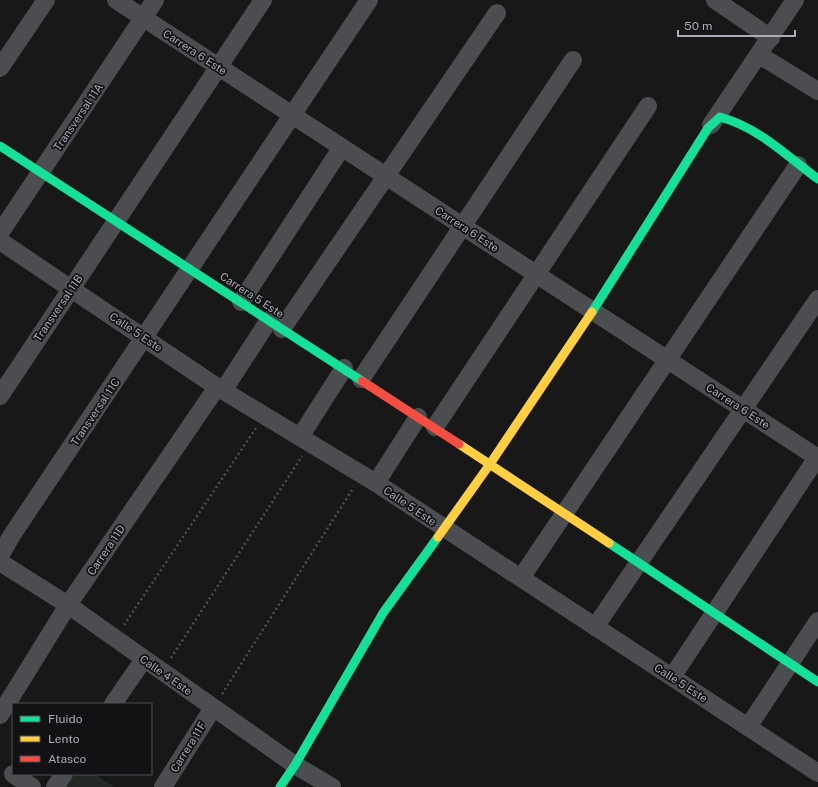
<svg xmlns="http://www.w3.org/2000/svg" width="818" height="787" font-family="'Public Sans',sans-serif">
  <style>
    .green { fill: #222823 }
    .lines { fill: none; stroke-linecap: round; stroke-linejoin: round }
    .path { stroke: #4e4f51; stroke-width: 2.5; stroke-dasharray: 2 3; stroke-linecap: butt }
    .street { stroke: #4c4d50; stroke-width: 18 }
    .fast { stroke: #16e098; stroke-width: 9 }
    .slow { stroke: #ffcf43; stroke-width: 9 }
    .jam { stroke: #f24e42; stroke-width: 9 }
    .labels { text-anchor: middle; dominant-baseline: central; stroke-width: 3.5; stroke-linejoin: round; paint-order: stroke }
    .street-label { font-size: 11px; fill: #aaadb7; stroke: #121214 }
  </style>
  <rect width="100%" height="100%" fill="#181818"/>
  <path class="green" d="M74,774H94L115,787H66Z"/>
  <g class="lines">
    <path class="path" d="M124,625L256,428
      M171,658L302,456
      M222,694L354,487"/>
    <path class="street" d="M116,0L818,458
      M715,0L771,38
      M759,55L818,91
      M0,68L46,0
      M711,125L795,0
      M0,233L155,0
      M0,241L217,387L376,483L818,773
      M241,302L342,147
      M282,329L497,13
      M361,379L573,60
      M223,391L269,320
      M0,396L263,0
      M435,427L648,106
      M300,437L344,368
      M376,483L418,417
      M0,556L12,535C132,357 250,178 369,0
      M0,562L68,605L295,765L332,787
      M521,578L798,165
      M595,627L818,299
      M672,677L818,456
      M113,704L144,659
      M0,715L68,605L217,387
      M748,727L818,621
      M13,774L32,787
      M55,787L64,774
      M163,787L213,708"/>
    <path class="fast" d="M0,146L362,381
      M592,312L708,128L720,117C758,127 787,156 818,179
      M609,543L818,682
      M280,787L295,765L383,613L438,537"/>
    <path class="slow" d="M459,444L609,543
      M438,537L490,464L592,312"/>
    <path class="jam" d="M362,381L459,444"/>
  </g>
  <g class="labels">
    <g class="street-label">
      <text transform="translate(195 52) rotate(33)">Carrera 6 Este</text>
      <text transform="translate(78 117) rotate(-56)">Transversal 11A</text>
      <text transform="translate(467 229) rotate(33)">Carrera 6 Este</text>
      <text transform="translate(252 295) rotate(33)">Carrera 5 Este</text>
      <text transform="translate(58 308) rotate(-56)">Transversal 11B</text>
      <text transform="translate(136 332) rotate(34)">Calle 5 Este</text>
      <text transform="translate(738 406) rotate(33)">Carrera 6 Este</text>
      <text transform="translate(95 412) rotate(-56)">Transversal 11C</text>
      <text transform="translate(410 506) rotate(34)">Calle 5 Este</text>
      <text transform="translate(106 550) rotate(-56)">Carrera 11D</text>
      <text transform="translate(166 675) rotate(35)">Calle 4 Este</text>
      <text transform="translate(681 683) rotate(33)">Calle 5 Este</text>
      <text transform="translate(188 747) rotate(-58)">Carrera 11F</text>
    </g>
  </g>
  <rect x="12" y="703" width="140" height="72" fill="#121214" stroke="#4f5055"/>
  <rect x="20" y="716" width="20" height="6" fill="#16e098" stroke="#4f5055"/>
  <text x="48" y="723" font-size="12" fill="#aaadb7">Fluido</text>
  <rect x="20" y="736" width="20" height="6" fill="#ffcf43" stroke="#4f5055"/>
  <text x="48" y="743" font-size="12" fill="#aaadb7">Lento</text>
  <rect x="20" y="756" width="20" height="6" fill="#f24e42" stroke="#4f5055"/>
  <text x="48" y="763" font-size="12" fill="#aaadb7">Atasco</text>
  <path d="M678 30v6h117v-6" fill="none" stroke="#aaadb7" stroke-width="2"/>
  <text x="684" y="30" font-size="12" fill="#aaadb7" stroke="#121214" stroke-width="3" paint-order="stroke">50 m</text>
</svg>
